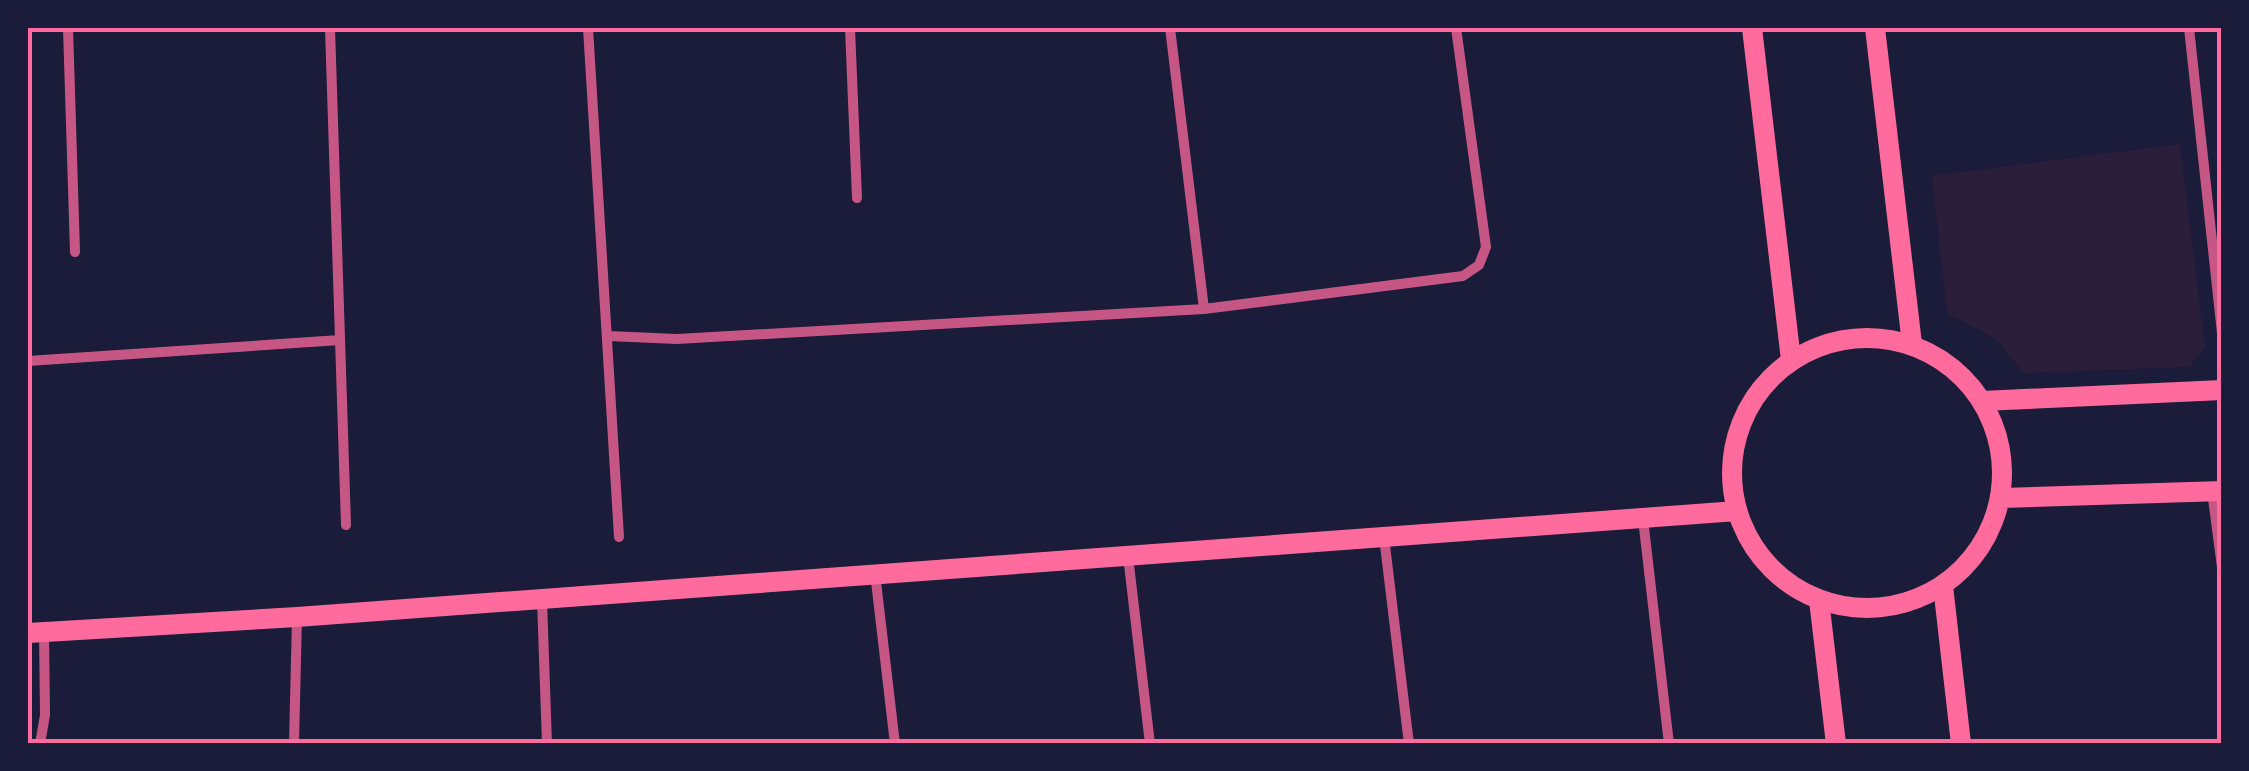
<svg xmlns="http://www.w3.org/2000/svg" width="2249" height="771" font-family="'Public Sans',sans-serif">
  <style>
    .green { fill: #2a1e3b }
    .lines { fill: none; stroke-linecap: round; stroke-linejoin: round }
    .minor { stroke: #c65784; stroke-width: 10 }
    .secondary { stroke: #ff6b9d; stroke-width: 20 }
    .neatline { fill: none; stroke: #ff6b9d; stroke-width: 4 }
  </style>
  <rect width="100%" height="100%" fill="#1b1b3a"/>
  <path class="green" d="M2180,144L2205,347L2189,367L2024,373L1995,338L1947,313L1932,176Z"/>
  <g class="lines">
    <path class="minor" d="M68,28L75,252
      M330,28L346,525
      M588,28L619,537
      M850,28L857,198
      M1170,28L1204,309
      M2189,28L2222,333
      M608,336L677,339L1204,309L1463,276L1479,265L1486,247L1456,28
      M28,361L340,340
      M2212,491L2222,567
      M1643,519L1669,744
      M1384,537L1409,744
      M1128,556L1150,744
      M875,573L895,744
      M542,600L547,744
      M40,744L45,715L44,632
      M294,744L297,617"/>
    <path class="secondary" d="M1752,28L1791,360
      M1875,28L1912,344
      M1732 473a135 135 0 1 1 270 0a135 135 0 1 1-270 0Z
      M1982,401L2222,390
      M2001,498L2222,491
      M1943,586L1961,744
      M1819,600L1836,744
      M28,633L297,617L1737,511"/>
  </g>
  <rect width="2249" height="771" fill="none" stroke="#1b1b3a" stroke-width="60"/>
  <rect x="30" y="30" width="2189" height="711" class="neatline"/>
</svg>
